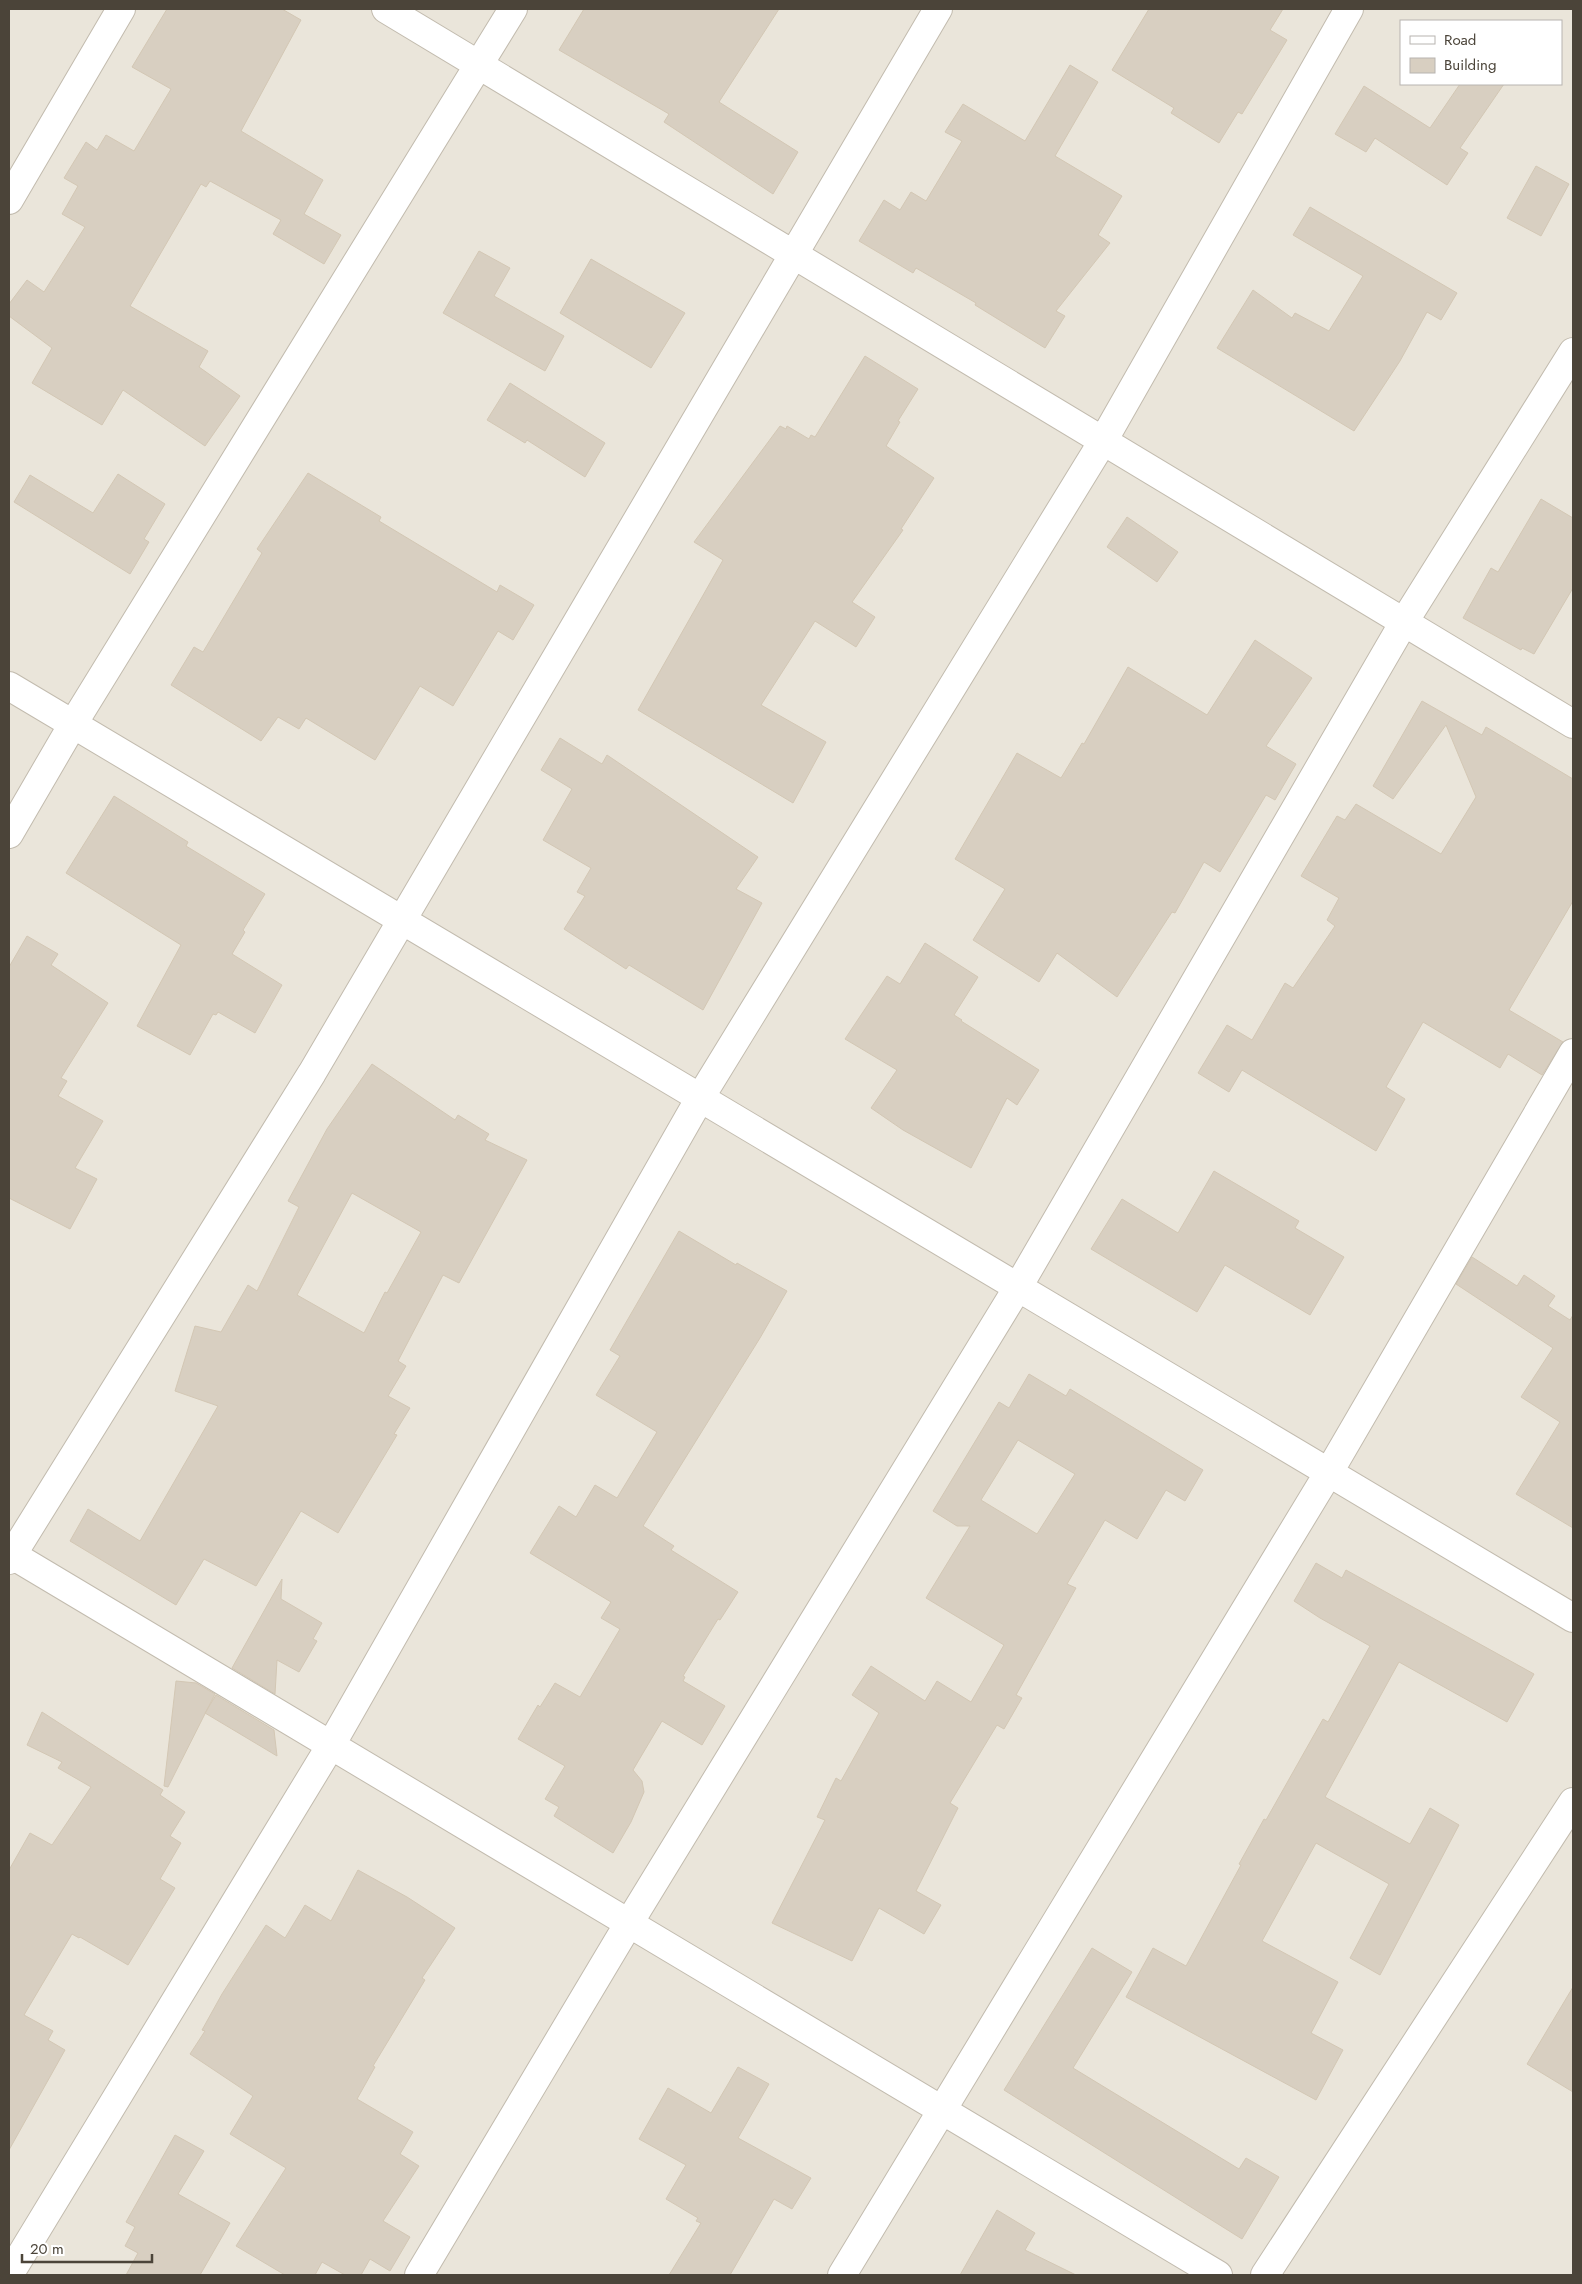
<svg xmlns="http://www.w3.org/2000/svg" width="1582" height="2284" font-family="Jost,sans-serif">
  <style>
    .residential { fill: #eae5da; fill-rule: evenodd }
    .building { fill: #d8cfc1; stroke: #d3c7b4; fill-rule: evenodd }
    .lines { fill: none; stroke-linecap: round; stroke-linejoin: round }
    .minor-casing { stroke: #c2bbae; stroke-width: 30 }
    .minor { stroke: #fff; stroke-width: 28 }
  </style>
  <rect width="100%" height="100%" fill="#f6f3ec"/>
  <path class="residential" d="M9,9H1573V2275H9ZM1401,21H1561V84H1401Z"/>
  <path class="building" d="M167,9H282L301,20L241,131L323,180L304,214L341,235L324,264L273,234L281,220L210,181L206,187L201,184L130,306L208,351L199,367L240,396L205,446L123,390L102,425L32,383L52,348L9,316V304L27,280L44,292L85,227L62,214L78,186L64,178L86,142L97,150L106,135L134,151L171,89L132,67Z
    M584,9H779L719,102L798,152L773,194L664,122L669,114L559,50Z
    M1149,9H1283L1270,30L1287,40L1242,114L1238,112L1219,143L1171,113L1174,108L1112,70Z
    M1070,65L1098,82L1055,156L1122,196L1098,235L1110,243L1056,311L1065,316L1045,348L975,305L976,303L916,268L913,273L859,241L884,200L900,210L911,192L926,201L962,141L945,132L963,104L1025,141Z
    M1460,84H1504L1460,148L1468,153L1447,185L1375,138L1366,152L1335,134L1364,86L1430,128Z
    M1536,166L1569,184L1541,236L1507,218Z
    M1310,207L1457,293L1441,320L1427,312L1400,361L1354,431L1217,348L1253,290L1292,318L1295,313L1329,331L1363,276L1293,235Z
    M479,251L510,268L494,296L564,336L545,371L443,313Z
    M591,259L685,313L651,368L560,313Z
    M865,356L918,389L898,421L900,422L886,446L934,478L901,529L903,530L852,602L875,617L856,647L815,621L761,705L826,742L793,803L638,710L723,560L694,542L780,426L786,429L787,426L809,439L811,435L815,437Z
    M510,383L605,443L585,477L527,440L525,443L487,420Z
    M308,473L381,517L379,521L497,592L500,585L534,605L513,640L498,631L453,706L420,686L375,760L306,718L299,729L278,717L261,741L171,685L194,647L203,652L262,553L257,549Z
    M118,474L165,504L144,539L149,542L130,574L14,502L30,475L93,513Z
    M1541,499L1573,518V588L1534,654L1522,648L1521,650L1463,618L1491,568L1498,572Z
    M1127,517L1178,552L1157,582L1107,547Z
    M1255,640L1312,678L1266,746L1296,764L1275,800L1266,795L1220,872L1204,862L1175,913L1172,912L1117,997L1057,953L1039,982L973,940L1005,889L955,859L1017,753L1061,778L1082,743L1084,744L1128,667L1207,715Z
    M1422,701L1482,735L1486,727L1573,779V901L1509,1010L1563,1042L1542,1075L1508,1054L1500,1068L1423,1022L1386,1087L1405,1099L1376,1151L1242,1070L1229,1092L1198,1073L1227,1025L1252,1040L1285,983L1293,988L1335,926L1327,920L1339,898L1301,876L1337,816L1345,820L1356,804L1441,854L1476,797L1446,725L1393,799L1373,786Z
    M560,738L602,764L607,755L758,857L736,889L762,903L703,1010L629,965L626,969L564,929L585,896L577,892L591,868L543,840L572,789L541,770Z
    M114,796L188,842L186,846L265,894L243,930L245,932L232,954L282,985L255,1033L218,1012L216,1015L213,1014L190,1055L137,1026L181,945L66,873Z
    M27,936L58,954L51,965L108,1003L61,1078L67,1081L58,1096L103,1121L75,1168L97,1179L70,1229L9,1198V967Z
    M925,943L978,977L954,1015L962,1020L961,1021L1039,1070L1017,1105L1007,1098L971,1168L903,1130L871,1108L897,1070L845,1039L887,976L900,984Z
    M372,1064L455,1120L458,1115L489,1134L485,1140L527,1160L459,1283L443,1275L398,1361L406,1366L388,1396L410,1408L394,1434L397,1435L338,1533L301,1511L256,1586L204,1559L176,1605L70,1541L88,1509L140,1541L218,1406L175,1391L195,1326L221,1332L248,1285L257,1291L299,1207L288,1201L327,1129ZM352,1193L421,1232L387,1293L385,1292L364,1333L297,1295Z
    M1214,1171L1299,1221L1295,1228L1344,1257L1310,1315L1225,1265L1197,1312L1091,1249L1122,1199L1178,1233Z
    M679,1231L736,1265L737,1263L787,1291L760,1338L643,1526L674,1546L671,1550L738,1592L720,1620L718,1619L683,1676L685,1677L683,1681L725,1706L702,1745L662,1721L633,1770L642,1781L644,1792L631,1822L613,1853L554,1816L559,1807L545,1799L565,1766L518,1739L538,1705L540,1707L555,1683L580,1697L620,1629L601,1618L611,1602L530,1553L559,1506L576,1517L595,1485L617,1498L657,1432L596,1395L620,1356L610,1350Z
    M1472,1257L1517,1286L1524,1275L1555,1296L1548,1306L1570,1320L1573,1315V1528L1516,1494L1560,1422L1521,1397L1553,1348L1456,1284Z
    M1029,1374L1066,1396L1070,1389L1203,1470L1185,1501L1166,1490L1137,1539L1105,1520L1067,1584L1076,1588L1016,1695L1022,1698L1004,1729L997,1725L950,1803L958,1808L916,1891L941,1905L924,1934L879,1908L852,1961L772,1923L825,1820L817,1817L836,1778L841,1781L879,1713L852,1695L871,1666L925,1701L937,1681L971,1702L1004,1645L926,1598L970,1526H957L933,1511L999,1402L1009,1408ZM1018,1440L1075,1474L1037,1534L981,1500Z
    M1316,1563L1342,1578L1346,1570L1534,1674L1507,1722L1399,1662L1325,1797L1410,1844L1430,1808L1459,1825L1380,1975L1350,1958L1389,1884L1316,1843L1262,1941L1338,1982L1311,2033L1343,2050L1316,2100L1126,1997L1153,1948L1186,1966L1241,1865L1239,1864L1264,1819L1266,1820L1323,1719L1328,1722L1370,1646L1320,1618L1294,1601Z
    M282,1579L281,1599L322,1623L313,1639L317,1641L299,1672L277,1660L275,1694L232,1668Z
    M176,1681L196,1683L215,1694L168,1787L164,1786Z
    M216,1695L274,1730L277,1756L205,1713Z
    M42,1712L163,1790L160,1795L185,1812L170,1836L181,1843L160,1879L175,1888L128,1965L80,1937L79,1938L72,1934L24,2015L53,2031L48,2040L65,2050L9,2150V1870L30,1833L52,1845L91,1787L58,1768L62,1762L27,1745Z
    M358,1870L407,1897L455,1928L422,1978L425,1980L373,2066L375,2067L357,2099L413,2132L400,2154L419,2166L383,2221L410,2237L390,2271L370,2259L361,2275H345L322,2262L315,2275H285L236,2246L286,2168L230,2134L253,2096L190,2054L205,2031L202,2030L222,1994L266,1925L285,1938L305,1905L331,1921Z
    M1092,1948L1132,1972L1073,2068L1239,2169L1246,2158L1279,2177L1242,2239L1004,2090Z
    M1573,1987V2092L1527,2064Z
    M738,2067L769,2084L738,2138L811,2178L792,2209L774,2199L730,2275H669L701,2223L696,2221L698,2218L666,2199L686,2165L639,2139L668,2088L711,2113Z
    M175,2135L204,2151L178,2194L230,2223L200,2275H126L138,2253L125,2246L135,2227L126,2222Z
    M997,2210L1035,2233L1025,2250L1076,2275H960Z"/>
  <g class="lines">
    <g class="minor-casing">
      <path id="minor" d="M386,9L1573,724
        M9,200L121,9
        M9,686L1573,1618
        M9,834L73,724L513,9
        M9,1553L1218,2275
        M9,1560L312,1073L938,9
        M9,2275L331,1745L700,1098L1103,441L1349,9
        M419,2275L629,1923L1018,1287L1404,622L1573,352
        M842,2275L1329,1472L1573,1053
        M1265,2275L1573,1802"/>
    </g>
    <use href="#minor" class="minor"/>
  </g>
  <rect width="1582" height="2284" fill="none" stroke="#4b4439" stroke-width="20"/>
  <rect x="1400" y="20" width="162" height="65" fill="#ffffff" stroke="#b7b4b0"/>
  <rect x="1410" y="36" width="25" height="8" fill="#ffffff" stroke="#b7b4b0"/>
  <text x="1444" y="45" font-size="15" fill="#4b4439">Road</text>
  <rect x="1410" y="58" width="25" height="15" fill="#d8cfc1" stroke="#b7b4b0"/>
  <text x="1444" y="70" font-size="15" fill="#4b4439">Building</text>
  <path d="M22 2254v8h130v-8" fill="none" stroke="#4b4439" stroke-width="2.5"/>
  <text x="30" y="2254" font-size="15" fill="#4b4439" stroke="#ffffff" stroke-width="4" paint-order="stroke">20 m</text>
</svg>
